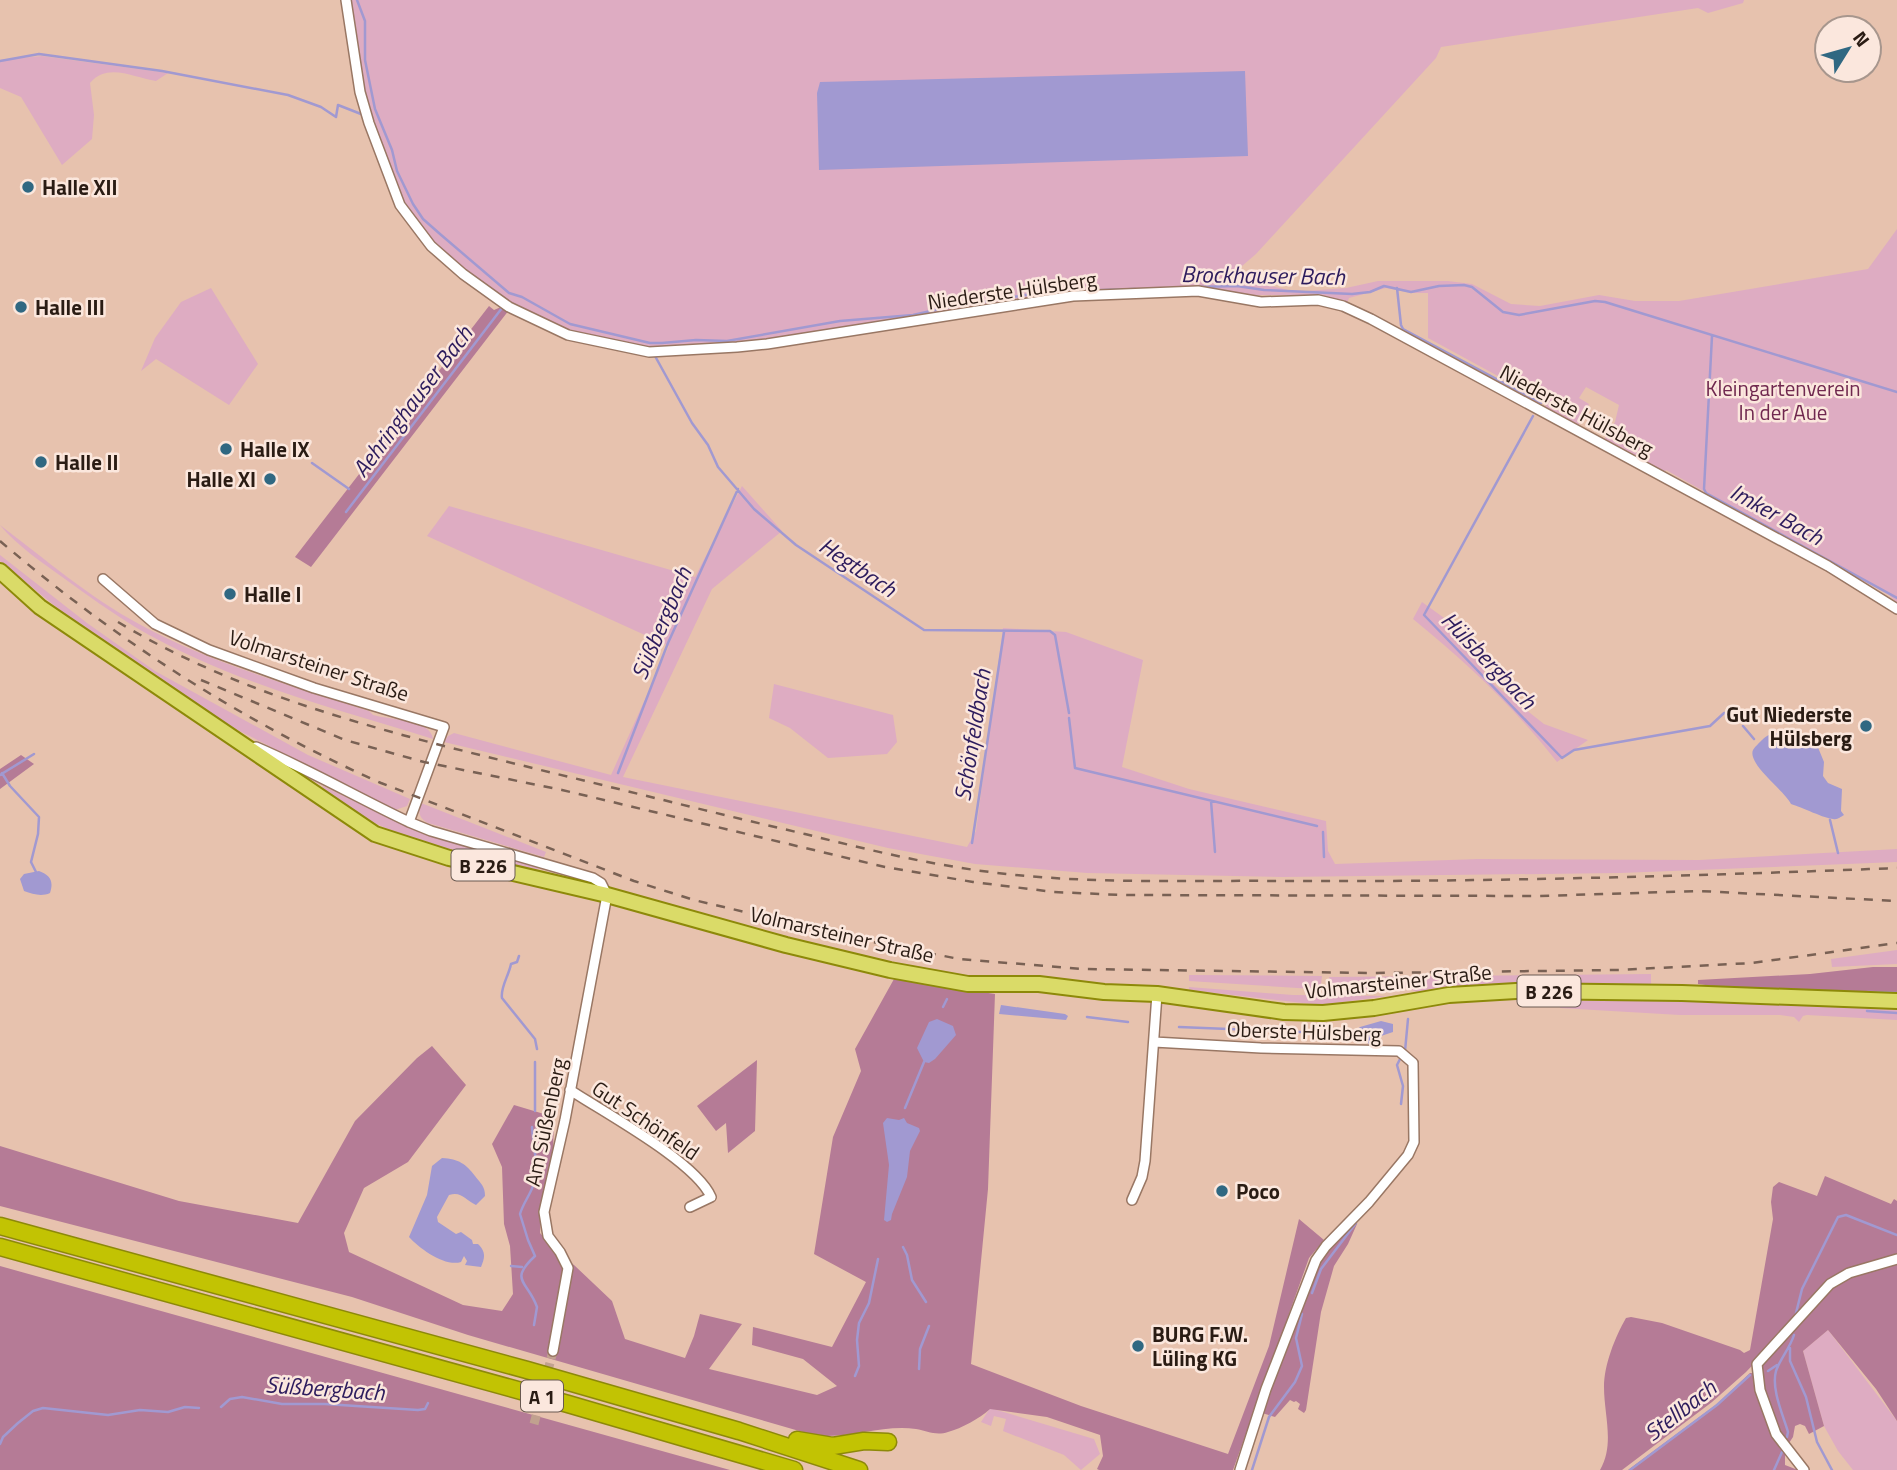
<svg xmlns="http://www.w3.org/2000/svg" width="1897" height="1470" font-family="'Titillium Web',sans-serif">
  <style>
    .green { fill: #deacc2 }
    .forest { fill: #b57b96 }
    .water { fill: #a199d1 }
    .lines { fill: none; stroke-linecap: round; stroke-linejoin: round }
    .stream { stroke: #a199d1; stroke-width: 2.5 }
    .minor-tunnel { stroke: #c1a18f; stroke-width: 9; stroke-dasharray: 9 4.5; stroke-linecap: butt }
    .minor-casing { stroke: #997764; stroke-width: 12 }
    .primary-casing { stroke: #8d8909; stroke-width: 18 }
    .motorway-casing { stroke: #8d8909; stroke-width: 19 }
    .minor { stroke: #fff; stroke-width: 9 }
    .primary { stroke: #dadb68; stroke-width: 14 }
    .motorway { stroke: #c2c303; stroke-width: 16 }
    .rail { stroke: #796154; stroke-width: 2.5; stroke-dasharray: 9 9; stroke-linecap: butt }
    .poi-dot { fill: #306882; stroke: #fbe7dd; stroke-width: 2.5 }
    .labels { text-anchor: middle; dominant-baseline: central; stroke-width: 5; stroke-linejoin: round; paint-order: stroke }
    .shield { fill: #fbe7dd; stroke: #695950; stroke-width: 2 }
    .shield-label { font-size: 19px; font-weight: bold; fill: #2a1c14 }
    .poi-label { font-size: 21px; font-weight: bold; fill: #2a1c14; stroke: #fbe7dd; text-anchor: start }
    .street-label { font-size: 21px; fill: #2a1c14; stroke: #fbe7dd }
    .park-label { font-size: 21px; fill: #70284f; stroke: #fbe7dd }
    .water-label { font-size: 23px; font-style: italic; fill: #2d1c5d; stroke: #fbe7dd }
  </style>
  <rect width="100%" height="100%" fill="#e7c2ae"/>
  <path class="green" d="M346,0H1744L1743,3L1708,13L1698,8L1441,47L1436,58L1256,254L1235,272L1233,271L1232,277L1288,290L1306,291L1346,288L1378,281H1448L1472,284L1511,304L1540,306L1599,295L1635,301H1679L1868,269L1897,229V603L1889,595L1666,470L1664,473L1604,440L1615,422L1619,405L1586,387L1579,398L1589,404L1578,426L1547,408L1542,400L1428,338V293H1412L1386,288L1349,298L1347,303L1303,295H1255L1211,289L1210,287L1064,292L1073,296L767,344L627,348L538,322L439,254L400,205L369,123Z
    M42,56L168,73L156,81C134,78 108,62 90,83L94,115L92,139L62,165L21,97L0,88V60Z
    M211,288L258,364L229,405L156,359L141,371L155,338L181,302Z
    M742,486L782,531L712,589L623,777L967,847L976,831L1003,628L1066,632L1143,660L1122,767L1189,789L1326,821L1328,851L1335,864L1478,859L1699,860L1897,849V862L1620,873L1283,877L1087,873L975,864L888,848L444,742L448,736L454,733L611,775L669,646L427,536L449,506L695,577Z
    M0,525C45,559 89,597 139,624C211,664 292,685 369,711L373,715C389,720 431,719 433,739C332,708 227,681 135,627C111,612 88,596 65,579C43,563 17,546 0,525Z
    M0,555L87,623L155,671L308,755L410,799L407,806L395,810L222,722L66,615L0,561Z
    M1422,602L1458,628L1469,641L1472,651L1484,667V673L1496,686L1544,724L1588,740L1557,762C1515,708 1466,662 1413,619Z
    M774,684L893,715L897,742L887,754L828,758L790,728L769,718Z
    M323,786L414,830L538,867L537,872L409,839L360,816L321,790Z
    M421,803L546,852L544,857L428,823C419,818 418,813 421,803Z
    M1897,950V964L1832,967L1831,959Z
    M1651,974V986L1530,983L1476,985L1422,994L1407,988L1339,990L1330,985L1329,977Z
    M1189,975L1322,976L1321,984L1313,989L1189,981Z
    M1189,987L1293,995L1387,996L1321,1005L1189,990Z
    M1560,998L1897,1008V1020L1807,1015L1803,1016L1799,1022L1794,1017L1780,1015H1680L1560,1008Z
    M1828,1330L1897,1421V1470H1853L1838,1451L1824,1426L1803,1351Z
    M990,1408L1094,1439L1100,1454L1081,1470L1064,1455L1003,1431L1006,1419L994,1416L991,1426L981,1422Z"/>
  <path class="forest" d="M489,306L494,310L501,307L509,310L311,567L295,557Z
    M21,755L34,764L0,789V769Z
    M1873,967H1897V992H1838L1728,988L1698,984V980L1810,974Z
    M894,979L995,994L988,1189L971,1364L1081,1406L1228,1454L1269,1346L1299,1219L1324,1240L1309,1258L1233,1470H1099L1097,1469L1103,1456L1100,1435L1047,1417L990,1409C979,1419 962,1428 948,1432C936,1436 927,1431 916,1429C882,1424 848,1440 813,1435L468,1335L352,1297L0,1206V1146L179,1201L298,1223L355,1121L417,1058L432,1046L466,1085L408,1162L364,1188L344,1233L349,1252L463,1305L502,1311L513,1294L510,1246L504,1224L502,1167L492,1144L514,1105L554,1117L553,1152L541,1212L540,1233L560,1255L574,1265L612,1301L625,1339L685,1358L694,1336L700,1314L742,1324L709,1369L817,1395L837,1386L803,1359L752,1345L753,1327L832,1347L866,1282L814,1254L833,1137L861,1071L855,1049Z
    M757,1060L755,1131L728,1153L726,1123L716,1131L697,1106Z
    M1825,1176L1891,1204L1894,1199L1897,1201V1257L1839,1275L1746,1372L1712,1402L1622,1470H1600C1615,1444 1604,1415 1604,1387C1604,1365 1615,1337 1626,1318L1631,1317L1662,1323L1740,1350L1744,1353L1750,1350L1773,1219L1771,1202L1773,1187L1779,1182L1817,1196Z
    M1354,1222L1357,1224L1348,1244L1334,1266L1321,1312L1306,1410L1304,1413L1298,1409L1300,1404L1296,1401L1294,1402L1290,1400L1275,1417L1262,1413L1320,1259Z
    M1897,1261V1421L1876,1389L1828,1330L1803,1351L1824,1426L1809,1434L1805,1426L1800,1424L1795,1426L1793,1437L1787,1446C1772,1425 1752,1384 1765,1360L1841,1279Z
    M0,1266L730,1470H0Z
    M1750,1373H1756L1785,1451V1465L1798,1470H1628L1717,1404Z"/>
  <path class="water" d="M1245,71L1248,156L819,170L817,93L820,82Z
    M1774,733H1783L1817,745L1824,762L1823,776L1828,783L1842,789L1841,811L1844,815C1840,817 1838,820 1833,819C1826,819 1801,807 1791,804C1784,790 1747,764 1753,750C1754,748 1758,744 1760,742C1765,737 1767,735 1774,733Z
    M39,871C50,875 54,881 50,893C41,897 33,894 24,891L20,879L24,874Z
    M1001,1005L1065,1014L1068,1016L1066,1020L999,1014Z
    M937,1019L953,1026L956,1035L935,1059L929,1063L924,1062L917,1048L929,1022Z
    M1381,1021L1393,1024V1032L1375,1038L1373,1045L1364,1042V1036L1355,1031L1360,1027Z
    M887,1118L899,1120L904,1118L907,1123L919,1128L920,1131L910,1151L907,1177L892,1214L891,1220L887,1222L884,1220L889,1165L883,1123Z
    M442,1158C459,1159 466,1164 475,1176C481,1184 485,1186 485,1196L476,1205C465,1200 462,1191 449,1195L437,1217L438,1222L456,1234L461,1232L472,1240L473,1244H478C486,1252 485,1257 481,1267L465,1265L467,1261L464,1256L461,1262C445,1267 420,1249 409,1237L427,1195L432,1166Z"/>
  <g class="lines">
    <path class="stream" d="M357,0L365,21V60L375,109L392,150L397,171L413,204L423,219L440,234L509,293L522,297L570,324L650,343H662L696,340L727,341L840,321L913,315L944,308L1045,292L1135,289
      M0,61L39,54L162,71L288,95L321,107L336,117L338,105L361,114
      M1197,287L1237,286L1264,290L1352,294L1370,292L1384,286L1411,292L1439,286L1464,285L1472,287L1503,312L1519,315L1595,301L1605,302L1897,392
      M1397,288L1401,325L1403,329L1541,403
      M1712,336L1704,489L1706,493L1897,598
      M655,356L692,423L708,445L718,467L754,509L796,545L924,630L1050,631L1055,635L1069,713
      M1533,416L1424,615L1562,758L1574,750L1710,726L1724,713L1735,716
      M312,463L349,489
      M346,512L502,308
      M1069,718L1075,768L1317,826
      M1743,726L1754,739
      M2,773L10,786L39,817L38,834L31,862L36,872
      M618,773L668,643L738,489
      M0,775L34,754
      M1211,801L1215,852
      M1830,820L1838,853
      M1323,832L1324,857
      M972,843L1004,632
      M519,956L517,962L511,964C509,975 500,988 502,998L535,1039L537,1049
      M1868,992L1897,993
      M943,1007L947,999
      M1867,1011L1897,1013
      M1087,1017L1128,1022
      M1179,1027L1300,1032L1355,1031
      M1405,1051L1408,1019
      M1401,1057L1397,1065L1403,1086L1401,1104
      M905,1108L924,1062
      M535,1111V1062
      M532,1127C533,1145 539,1166 534,1183C531,1194 523,1203 520,1214L528,1240L535,1256C508,1281 528,1281 537,1307L534,1325
      M903,1247L907,1255L912,1280L926,1302
      M511,1266L522,1267
      M1312,1293L1321,1269L1356,1223
      M1796,1313L1802,1289L1838,1217L1846,1215L1897,1235
      M1790,1348V1361L1806,1397L1817,1442L1832,1470
      M919,1369L920,1349L929,1326
      M1768,1371L1777,1365
      M855,1376L859,1366L857,1340L859,1323L869,1303L878,1259
      M221,1407L230,1399L242,1397L282,1404H325L418,1410L425,1409L428,1403
      M1787,1437L1788,1432C1783,1415 1771,1389 1776,1371C1780,1359 1790,1348 1794,1335
      M0,1444L3,1437L18,1423L33,1411L43,1408L108,1415L140,1410L168,1412L185,1407L199,1408
      M1252,1470L1269,1417L1295,1382L1302,1366L1296,1338L1302,1314
      M1630,1470L1717,1405L1750,1375
      M1774,1470L1782,1452"/>
    <path class="minor-tunnel" d="M534,1424L553,1351"/>
    <g class="minor-casing">
      <path id="minor" d="M346,0L360,92L369,123L400,205L431,246L463,274L509,307L568,335L649,352L737,347L767,344L1073,296L1198,291L1261,302L1318,300L1343,306L1371,319L1828,566L1897,609
        M103,579L155,624L209,650L314,688L444,727L409,822L431,831L593,878L601,883L607,895L565,1120L544,1212L548,1236L560,1252L568,1268L553,1351
        M256,747C308,769 358,798 409,822
        M1154,1042L1261,1048L1399,1051L1413,1063L1414,1142L1408,1155L1369,1202L1326,1246L1316,1260L1266,1389L1240,1470
        M570,1090C605,1113 696,1162 711,1197L690,1207
        M1132,1200L1142,1177L1145,1161L1157,994
        M1804,1470L1776,1434L1760,1390L1757,1364L1830,1284L1849,1273L1897,1259"/>
    </g>
    <g class="primary-casing">
      <path id="primary" d="M0,571L40,607L375,834L449,858L607,895L786,945L890,970L968,984H1039L1104,992L1157,994L1284,1012L1323,1013L1374,1008L1449,995L1516,991L1682,993L1897,1001"/>
    </g>
    <g class="motorway-casing">
      <path id="motorway" d="M0,1226L527,1370L739,1431L859,1470
        M0,1247L568,1404L794,1470
        M797,1440L833,1446L864,1441L888,1442"/>
    </g>
    <use href="#minor" class="minor"/>
    <use href="#primary" class="primary"/>
    <use href="#motorway" class="motorway"/>
    <path class="rail" d="M0,541C116,640 241,721 381,783L634,881L694,900L863,940L959,959L1083,969L1372,973L1619,970L1752,963L1897,943
      M118,622C251,702 407,737 557,774C640,794 722,815 805,834C861,848 918,862 975,870C1077,885 1182,880 1285,881C1489,882 1693,876 1897,868
      M201,680L345,740L424,762L562,790L885,867L973,882L1054,892L1122,895L1540,896L1699,891L1897,901"/>
  </g>
  <g class="poi-dot">
    <circle cx="28" cy="187" r="7"/>
    <circle cx="21" cy="307" r="7"/>
    <circle cx="226" cy="449" r="7"/>
    <circle cx="41" cy="462" r="7"/>
    <circle cx="270" cy="479" r="7"/>
    <circle cx="230" cy="594" r="7"/>
    <circle cx="1866" cy="726" r="7"/>
    <circle cx="1222" cy="1191" r="7"/>
    <circle cx="1138" cy="1346" r="7"/>
  </g>
  <g class="labels">
    <g class="shield">
      <rect x="451.5" y="849.5" width="63" height="31" rx="5"/>
      <rect x="1517.5" y="975.5" width="63" height="31" rx="5"/>
      <rect x="521" y="1380.5" width="42" height="31" rx="5"/>
    </g>
    <g class="shield-label">
      <text x="483" y="865">B 226</text>
      <text x="1549" y="991">B 226</text>
      <text x="542" y="1396">A 1</text>
    </g>
    <g class="poi-label">
      <text x="42" y="187">Halle XII</text>
      <text x="35" y="307">Halle III</text>
      <text x="240" y="449">Halle IX</text>
      <text x="55" y="462">Halle II</text>
      <text x="256" y="479" text-anchor="end">Halle XI</text>
      <text x="244" y="594">Halle I</text>
      <text x="1852" y="714" text-anchor="end">Gut Niederste<tspan x="1852" dy="24">Hülsberg</tspan></text>
      <text x="1236" y="1191">Poco</text>
      <text x="1152" y="1334">BURG F.W.<tspan x="1152" dy="24">Lüling KG</tspan></text>
    </g>
    <g class="street-label">
      <text transform="translate(1012 290) rotate(-8)">Niederste Hülsberg</text>
      <text transform="translate(1577 410) rotate(28)">Niederste Hülsberg</text>
      <text transform="translate(319 665) rotate(18)">Volmarsteiner Straße</text>
      <text transform="translate(842 934) rotate(13)">Volmarsteiner Straße</text>
      <text transform="translate(1398 981) rotate(-6)">Volmarsteiner Straße</text>
      <text transform="translate(1304 1031) rotate(2)">Oberste Hülsberg</text>
      <text transform="translate(646 1120) rotate(34)">Gut Schönfeld</text>
      <text transform="translate(545 1122) rotate(-78)">Am Süßenberg</text>
    </g>
    <g class="park-label">
      <text x="1783" y="388">Kleingartenverein<tspan x="1783" dy="24">In der Aue</tspan></text>
    </g>
    <g class="water-label">
      <text transform="translate(1263 275) rotate(1)">Brockhauser Bach</text>
      <text transform="translate(412 401) rotate(-53)">Aehringhauser Bach</text>
      <text transform="translate(1777 514) rotate(29)">Imker Bach</text>
      <text transform="translate(858 567) rotate(34)">Hegtbach</text>
      <text transform="translate(661 623) rotate(-67)">Süßbergbach</text>
      <text transform="translate(1489 660) rotate(46)">Hülsbergbach</text>
      <text transform="translate(972 735) rotate(-81)">Schönfeldbach</text>
      <text transform="translate(325 1388) rotate(4)">Süßbergbach</text>
      <text transform="translate(1680 1410) rotate(-38)">Stellbach</text>
    </g>
  </g>
  <g transform="translate(1848 49) rotate(53)"><circle r="33" fill="#fbe7dd" stroke="#a7968d" stroke-width="2"/>
  <path d="M0-5L12 26L0 18L-12 26Z" fill="#306882"/>
  <text y="-10" font-size="19" font-weight="bold" text-anchor="middle" fill="#2a1c14">N</text>
  </g>
</svg>
